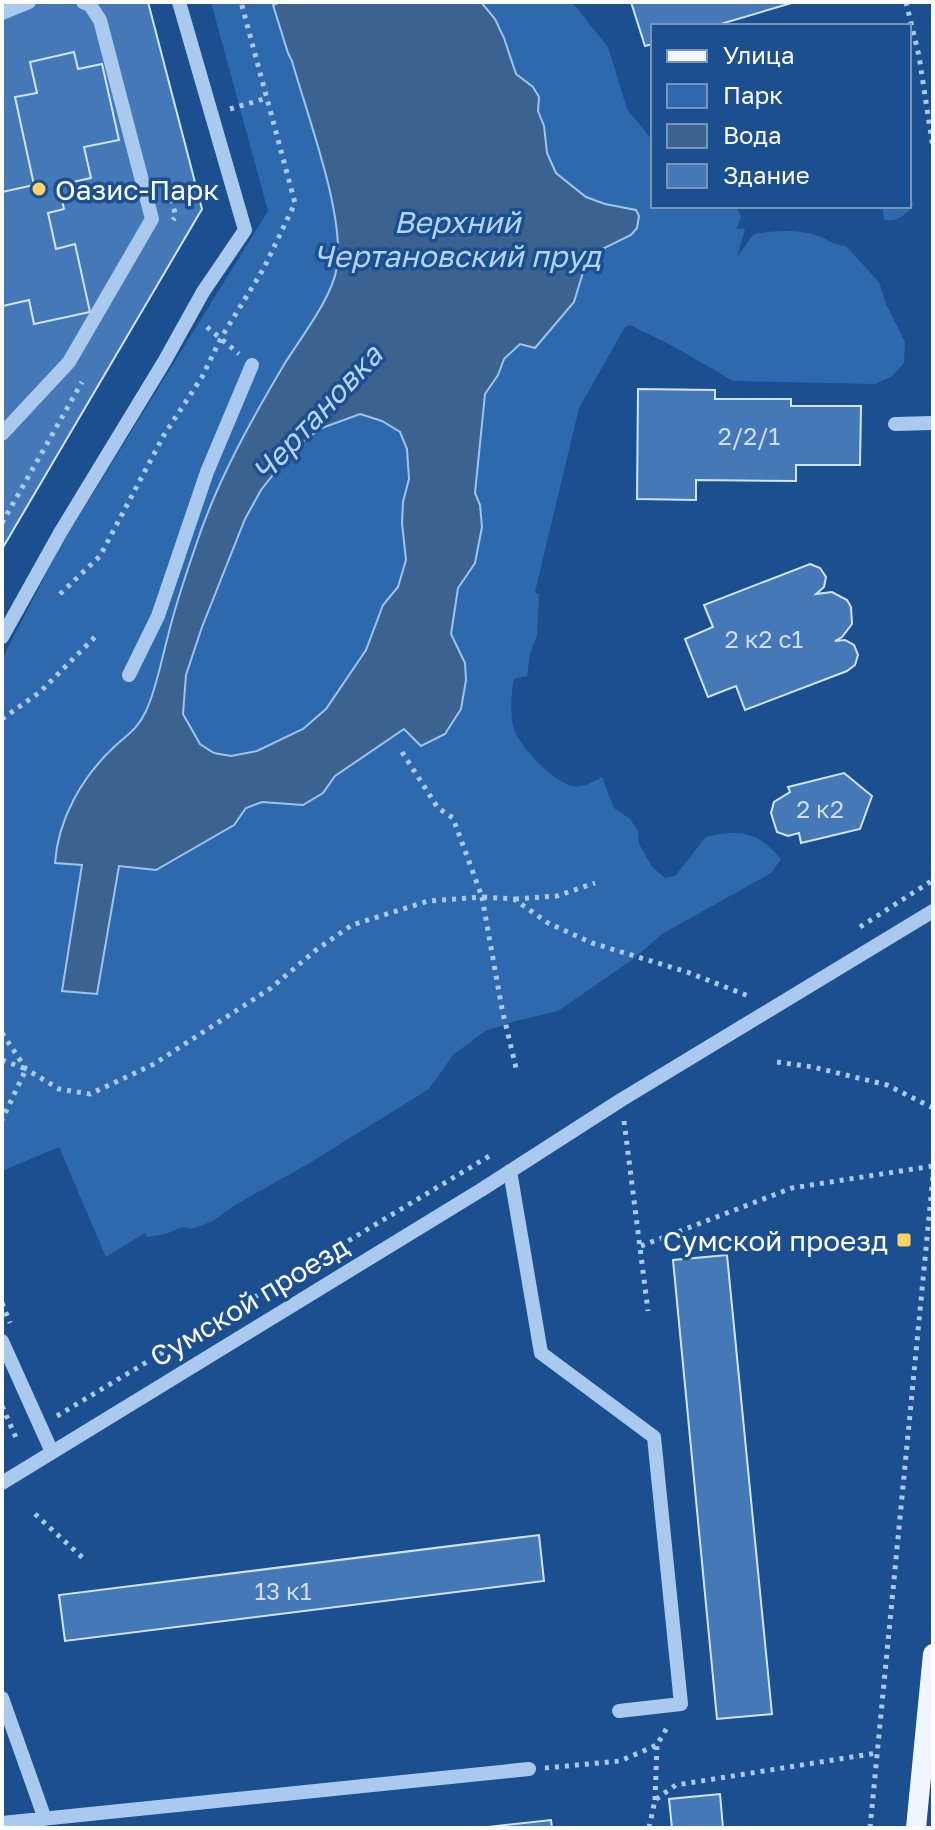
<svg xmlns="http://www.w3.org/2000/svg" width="935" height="1830" font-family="'Golos Text',sans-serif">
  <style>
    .green { fill: #2e69ad }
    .water { fill: #3c6290; stroke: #9cc4f0; stroke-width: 2; fill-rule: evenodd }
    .building { fill: #4478b7; stroke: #cfe3fa; stroke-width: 2 }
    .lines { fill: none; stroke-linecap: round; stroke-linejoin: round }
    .path { stroke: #a9c9ee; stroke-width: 5; stroke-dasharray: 4 6; stroke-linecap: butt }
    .minor { stroke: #a9c9ee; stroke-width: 14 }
    .major { stroke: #f0f6ff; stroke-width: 20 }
    .poi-dot { fill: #ffd166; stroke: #1b4f8f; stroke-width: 3 }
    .labels { text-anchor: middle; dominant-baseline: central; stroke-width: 7; stroke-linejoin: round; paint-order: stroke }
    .number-label { font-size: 24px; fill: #d0dded }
    .poi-label { font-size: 28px; fill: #fff; stroke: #1b4f8f; text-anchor: start }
    .street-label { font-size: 28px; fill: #fff; stroke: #1b4f8f }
    .water-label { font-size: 30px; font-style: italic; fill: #b5d3f5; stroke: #1b4f8f }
  </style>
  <rect width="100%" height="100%" fill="#1b4f8f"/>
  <path class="green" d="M211,2H572L608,47L627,109L653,141V206H736L741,217L736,229H745L737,257L754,234C774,231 795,229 815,235C826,238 834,246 846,246L879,282L886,304L905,342L904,363L892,376L875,384L733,381L673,346L630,325L625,327L579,408L535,592L539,595L537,635L530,654L527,676L514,679C511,690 510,718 514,729C520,748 553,781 572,786C584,788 593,782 602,777L614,808L630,819L638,831L639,844L652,867L665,878L675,876L706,837C740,829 758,832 781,859L771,873L662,934L632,960L558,1011L516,1021L485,1031L453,1055L429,1089L308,1164L235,1205L213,1221L192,1229L182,1227L166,1234L148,1237L145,1233L106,1257L59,1147L2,1171V659L61,545L268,211Z
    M909,195L914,204C906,215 898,222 884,220L882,206H909Z"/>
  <path class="water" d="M281,2H481L495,19L504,38L516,74L533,87L539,97L538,111L544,126L547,153L556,173L586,197L605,204L636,210L639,216L637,228L631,235L588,256L574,302L535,348L520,344L504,359L498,375L485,394L475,493L480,505L482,527L475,563L458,588L451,634L465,663L466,680L461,709L445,734L421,746L404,729L335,776L323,793L303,805L262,802L246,808L234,825L156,870L119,866L97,994L62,991L82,865L55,863C58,819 82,777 114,747C128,734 137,730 146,711C157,687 161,661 168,636C175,606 185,577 195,548C216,483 250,422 285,363C302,336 332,298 337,267C345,214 307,115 292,61L288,53L273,5ZM360,414L382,421L400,432L407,449L409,479L403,502L402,523L406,560L398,587L383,605L366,650L326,709L303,729L257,751L231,756L214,753L200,744L183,714L186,675L202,627L245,519L261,490L295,447L322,428Z"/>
  <path class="building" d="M2,2H148L202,209L2,549Z
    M631,2H795L714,26H653V44L645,46Z
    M74,52L78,69L102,64L119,140L84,147L91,178L59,185L64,209L48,213L56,249L75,244L90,312L34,324L29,300L3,306L2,301V192L34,185L15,97L37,93L30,62Z
    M638,389L715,390V399H791V406H861L860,465H796V481L696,480V500L637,499Z
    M810,564L820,568L826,577L824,587L816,594L832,592L847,600L851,607L852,624L842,637L835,641L845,640L854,645L858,655L855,665L847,671L745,710L736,686L708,697L685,639L713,627L704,605Z
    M844,773L872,796L860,829L801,843L799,833L788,836L777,832L771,813L774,802L790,792L788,787Z
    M727,1255L772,1714L717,1719L673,1260Z
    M539,1535L544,1581L65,1641L59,1595Z
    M720,1794L723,1828H672L669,1799Z
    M551,1820L552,1828H479Z"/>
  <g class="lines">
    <path class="path" d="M906,2L919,56L933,148
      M230,109L267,98
      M171,199L176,216L173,220
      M207,327L239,354
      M2,523L82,382
      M60,594L100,556L164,435L202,377L221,338L264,268L295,203L241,2
      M2,719L40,692L97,635
      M402,752L438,808L453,818L482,897L514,899L548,923L592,943L687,972L751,997
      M515,899L557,896L595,883
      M860,927L933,880
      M2,1033L26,1069L59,1089L90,1094L154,1064L271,988L316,950L352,925L428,901L482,897L502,1009L517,1072
      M2,1060L26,1069L2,1120
      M777,1062L813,1067L887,1085L933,1108
      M624,1121L648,1311
      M641,1246L792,1188L933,1166
      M2,1303L10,1323
      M2,1406L17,1440
      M57,1416L491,1155
      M35,1514L84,1559
      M545,1768L620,1761L657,1745L668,1726
      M655,1800L657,1745
      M649,1828L655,1800L676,1785L877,1753
      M870,1828L933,1176"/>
    <path class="minor" d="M2,13L29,2
      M895,424L933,423
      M2,434L69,362L152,219L100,20L90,5L83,2
      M2,637L60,533L164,362L203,292L245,230L179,2
      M129,675L158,616L207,472L252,365
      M510,1171L541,1353L654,1437L681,1704L619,1711
      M2,1341L52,1452
      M2,1483L481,1190L621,1100L933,911
      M2,1698L45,1819
      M2,1823L529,1769"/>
    <path class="major" d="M916,1828L933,1654"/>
  </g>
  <g class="poi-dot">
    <circle cx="39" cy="189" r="8"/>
    <rect x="896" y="1232" width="16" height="16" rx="4"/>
  </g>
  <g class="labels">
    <g class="number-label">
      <text x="749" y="435">2/2/1</text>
      <text x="764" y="638">2 к2 с1</text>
      <text x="820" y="808">2 к2</text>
      <text x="283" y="1590">13 к1</text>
    </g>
    <g class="poi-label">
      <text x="55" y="189">Оазис-Парк</text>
      <text x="888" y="1240" text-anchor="end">Сумской проезд</text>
    </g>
    <g class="street-label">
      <text transform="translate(249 1301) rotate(-31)">Сумской проезд</text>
    </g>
    <g class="water-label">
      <text x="457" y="222">Верхний<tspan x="457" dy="34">Чертановский пруд</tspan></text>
      <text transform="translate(317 413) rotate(-47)">Чертановка</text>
    </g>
  </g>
  <rect width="935" height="1830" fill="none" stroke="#ffffff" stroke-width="8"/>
  <rect x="651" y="24" width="260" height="184" fill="#1b4f8f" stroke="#7695bc" stroke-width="2"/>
  <rect x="667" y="50" width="40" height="12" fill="#f0f6ff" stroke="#7695bc" stroke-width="2"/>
  <text x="723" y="64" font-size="24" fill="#ffffff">Улица</text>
  <rect x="667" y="84" width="40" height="24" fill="#2e69ad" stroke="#7695bc" stroke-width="2"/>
  <text x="723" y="104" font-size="24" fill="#ffffff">Парк</text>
  <rect x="667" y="124" width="40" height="24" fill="#3c6290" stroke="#7695bc" stroke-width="2"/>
  <text x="723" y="144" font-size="24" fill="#ffffff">Вода</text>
  <rect x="667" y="164" width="40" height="24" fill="#4478b7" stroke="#7695bc" stroke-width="2"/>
  <text x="723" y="184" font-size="24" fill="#ffffff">Здание</text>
</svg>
